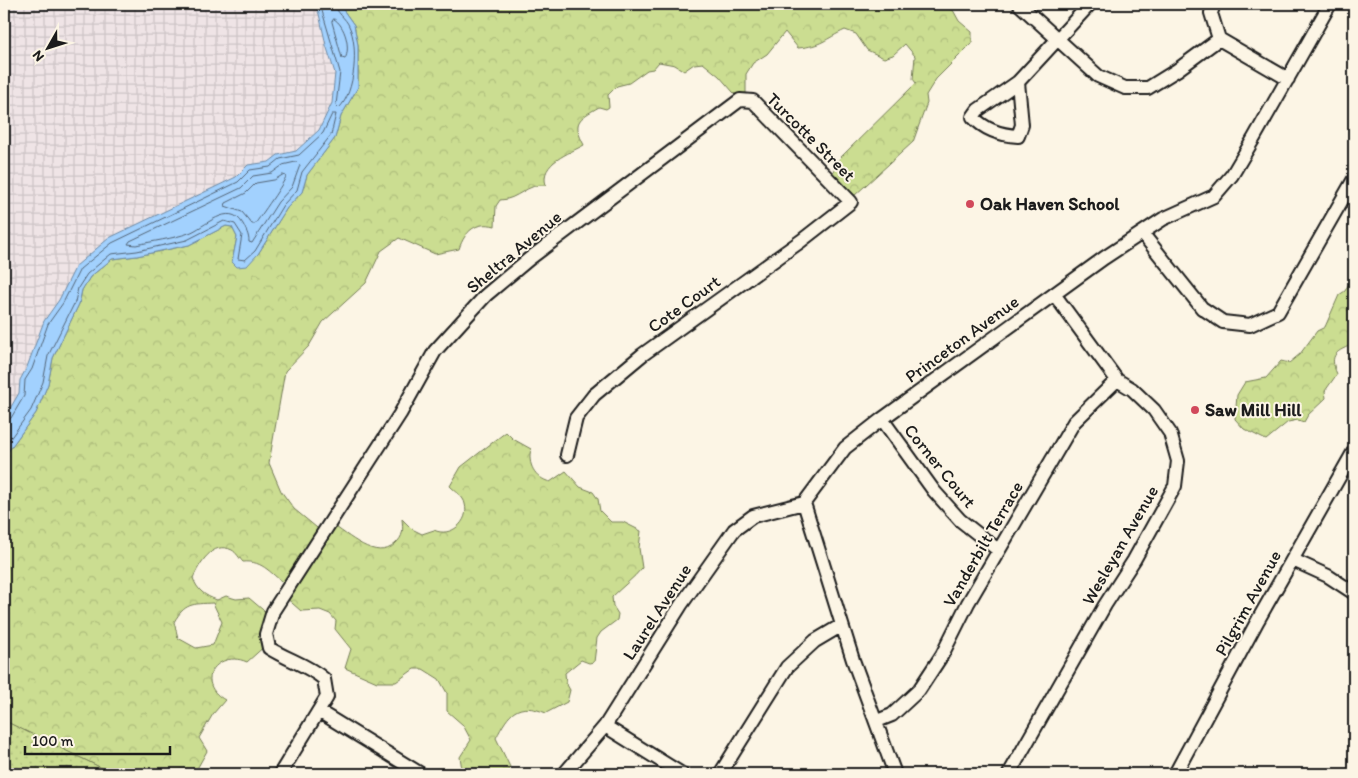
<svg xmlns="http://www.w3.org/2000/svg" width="1358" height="778" font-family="Itim,sans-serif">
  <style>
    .industrial { fill: url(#industrial-grid) }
    .forest { fill: url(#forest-crowns); stroke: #747c56; fill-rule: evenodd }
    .park { fill: url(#park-dots); stroke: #747c56 }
    .water { fill: #a2d1fe; stroke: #6c89a4 }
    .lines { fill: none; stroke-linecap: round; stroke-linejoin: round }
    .shore { stroke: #526476; stroke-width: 1 }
    .minor-casing { stroke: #1c1c1c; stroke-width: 16 }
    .minor { stroke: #fcf5e5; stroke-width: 12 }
    .poi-dot { fill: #d1495b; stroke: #fcf5e5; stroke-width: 2 }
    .labels { text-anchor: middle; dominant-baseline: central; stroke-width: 4; stroke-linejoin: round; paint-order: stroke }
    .street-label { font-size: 18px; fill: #1c1c1c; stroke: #fcf5e5 }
    .poi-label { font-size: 18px; font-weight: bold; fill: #1c1c1c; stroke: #fcf5e5; text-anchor: start }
  </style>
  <defs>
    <pattern id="industrial-grid" width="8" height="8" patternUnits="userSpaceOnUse" patternTransform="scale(1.25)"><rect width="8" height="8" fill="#efe4e6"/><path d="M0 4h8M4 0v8" fill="none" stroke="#ccc3c5"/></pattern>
    <pattern id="forest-crowns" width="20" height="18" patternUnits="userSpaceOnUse" patternTransform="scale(1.25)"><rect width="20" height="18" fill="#cbdd91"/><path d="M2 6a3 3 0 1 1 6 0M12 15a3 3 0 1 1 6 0" fill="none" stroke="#aebd7c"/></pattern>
    <pattern id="park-dots" width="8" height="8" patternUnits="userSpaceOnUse" patternTransform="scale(1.25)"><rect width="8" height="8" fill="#cbdd91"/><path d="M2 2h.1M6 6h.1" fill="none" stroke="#aebd7c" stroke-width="1.8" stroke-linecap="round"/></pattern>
  </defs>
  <rect width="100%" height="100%" fill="#fcf5e5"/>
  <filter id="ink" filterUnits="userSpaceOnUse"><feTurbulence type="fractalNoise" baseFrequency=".02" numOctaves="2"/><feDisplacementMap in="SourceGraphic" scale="10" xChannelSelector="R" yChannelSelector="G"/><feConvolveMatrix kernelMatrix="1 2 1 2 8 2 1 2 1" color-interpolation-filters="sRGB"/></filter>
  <g filter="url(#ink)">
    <path class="industrial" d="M4,4H314L319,14L326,45L335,73L332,103L319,130L296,151L278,155L269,162L248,165L236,177L219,185L59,300L44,321L27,367L20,380L19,393L4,419Z"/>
    <path class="forest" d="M339,4H934L953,10L959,21L972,32V43L936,79L926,95L927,103L913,142L854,196L831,176L839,159L916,83L913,79L915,56L905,44L893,55L884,58L867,50L856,34L845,30C825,39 822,46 798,48L785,32L767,54L753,63L746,74V100H740L719,76L703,63L694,64L684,71L675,65L659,62L653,69L647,70L629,83L617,86L608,95L609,107L606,109L599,107C578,119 572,122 584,145C570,153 539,163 546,185C527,183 518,200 500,200L496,206L495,226C476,221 465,231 459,249L435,254L399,238L381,251L366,283L323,322L309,346L285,371L269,463L281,491L294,509L322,532L331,524C348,534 376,562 395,544C404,536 403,530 402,519L412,529L422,534L434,530C450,538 470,522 465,504C464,497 455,491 450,486L461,467L506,432L513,439L531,449C527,464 535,478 550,482L566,471L580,487L593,492L598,499L600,511L611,522H623L641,531L639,548L642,568C633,579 623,586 612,597L613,606L618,614L617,620L601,632L597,638L594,662L589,663L581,660L565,673L566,683L570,690L567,702L546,713C517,701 509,713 496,738L510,767L508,774H458L462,769L460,757L471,740L463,725L447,711V693L439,679L423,669H414L396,682H377L345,668L351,649L335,629L336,621L330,614L320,610L301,611L284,596L288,586C271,575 264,560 243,562C240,559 236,552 232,550C212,540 199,565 193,578C197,590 205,596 217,600L226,596L236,599L249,598L269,615L267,644L247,662C218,649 193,682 225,700L213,714L199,738L207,751L194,774H114L4,721V457L36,413L48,384L53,358L79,304L82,290L90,277L112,259L137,256L189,245L226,226L232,227L237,237L232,262L258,254L287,208L302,192L307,175L335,138L341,116L358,87V45L354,25ZM213,603L222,622L213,645L196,648L178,638L174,622C185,603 192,604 213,603Z
      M1354,274V344C1337,351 1328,354 1337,374L1325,391L1326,398L1308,415L1304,422L1298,420L1288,422L1266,440L1244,429L1235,419L1237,395L1245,382L1266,378L1281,361L1289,363L1300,354L1317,331L1325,327L1339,295L1345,291Z"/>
    <path class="park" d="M4,721H5L114,774H4Z"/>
    <path class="water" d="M314,4H339L354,25L358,45V87L341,116L335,138L307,175L302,192L287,208L258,254L247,266L237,267L232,262L237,237L232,227L226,226L189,245L137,256L112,259L90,277L82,290L79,304L53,358L48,384L36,413L4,457V419L19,393L20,380L27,367L44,321L59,300L76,266L109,238L236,177L248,165L269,162L278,155L296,151L319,130L332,103L335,73L326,45L319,14Z"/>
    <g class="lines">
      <path class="shore" d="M320,4L340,72L336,105L339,108C355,93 359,46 349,26C346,18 336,13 335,4
        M334,19C345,25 351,48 345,59L342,58L332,22Z
        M297,162L300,165L292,187L278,202L252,243L249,242C249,235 246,230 243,224C229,200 204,228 189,233C172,239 153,241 136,245L128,244L130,241L241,188L253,176L272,173L283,165Z
        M283,175L286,176C285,182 260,217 255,224H252L242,212L225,206L226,203L246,193L256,183L274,180Z
        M4,422L11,418L24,396L25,380L32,369L48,324L63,303L80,269L112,243L238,182L250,170L270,167L280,159L299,155L323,133L332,114H336L331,135L302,172L297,190L283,205L255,251L245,260L238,259L242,235L235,224L224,221L187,240L137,251L111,254L87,274L78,288L75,302L48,356L43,382L31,410L4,447"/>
      <g class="minor-casing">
        <path id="minor" d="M1019,4L1098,76L1125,88H1148L1177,70L1219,39
          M1214,4L1211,13L1219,39
          M1219,39L1288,79
          M1018,82L1022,125L1018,136C1001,135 985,130 973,117L978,110Z
          M1018,82L1090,4
          M1142,233L1202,308L1223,322L1250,325L1278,312L1354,179
          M882,419L934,491L960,520L998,550
          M1293,560L1328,576L1354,593
          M320,712L421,774
          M877,721L892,715L919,690L942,655L968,603L1074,422L1117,380
          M605,726L682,774
          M280,774L327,697L324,679C308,665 288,660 269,648L266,634L273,611L400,414L435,351L486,295L529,259L740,100L753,101L851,202L801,241L642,355L594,395L576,418L567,455
          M564,774L605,726L681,605L734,530L753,516L804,503
          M720,774L787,667L815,641L842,625
          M895,774L853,660L804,503L845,448L882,419L1104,258L1163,219L1214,196L1232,175L1254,138L1330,4
          M1009,774L1105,605L1134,560L1175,486L1178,461L1170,433L1154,410L1132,389L1117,380L1054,294
          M1175,774L1258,620L1354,451"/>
      </g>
      <use href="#minor" class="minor"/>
    </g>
  </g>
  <g class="poi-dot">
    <circle cx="970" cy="204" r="5"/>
    <circle cx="1195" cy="410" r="5"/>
  </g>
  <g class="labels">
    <g class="street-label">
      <text transform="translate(811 137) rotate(45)">Turcotte Street</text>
      <text transform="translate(514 252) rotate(-40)">Sheltra Avenue</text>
      <text transform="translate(684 304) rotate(-36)">Cote Court</text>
      <text transform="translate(962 339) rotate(-36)">Princeton Avenue</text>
      <text transform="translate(940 466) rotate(51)">Corner Court</text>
      <text transform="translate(983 544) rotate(-60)">Vanderbilt Terrace</text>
      <text transform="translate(1120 545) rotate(-60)">Wesleyan Avenue</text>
      <text transform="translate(1248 603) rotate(-61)">Pilgrim Avenue</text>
      <text transform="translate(657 612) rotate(-57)">Laurel Avenue</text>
    </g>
    <g class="poi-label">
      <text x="980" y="204">Oak Haven School</text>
      <text x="1205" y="410">Saw Mill Hill</text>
    </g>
  </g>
  <rect width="1358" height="778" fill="none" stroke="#fcf5e5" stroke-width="20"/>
  <rect x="10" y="10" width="1338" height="758" fill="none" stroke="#1c1c1c" stroke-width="2" filter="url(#ink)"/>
  <g transform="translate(48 48) rotate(231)" stroke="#fcf5e5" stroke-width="4" paint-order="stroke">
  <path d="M0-4L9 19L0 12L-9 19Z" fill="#1c1c1c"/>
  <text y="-8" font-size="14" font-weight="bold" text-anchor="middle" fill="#1c1c1c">N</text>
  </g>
  <path d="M25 746v8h145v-8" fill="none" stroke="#1c1c1c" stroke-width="2.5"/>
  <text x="32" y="746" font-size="15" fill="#1c1c1c" stroke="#fcf5e5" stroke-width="4" paint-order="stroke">100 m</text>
</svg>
